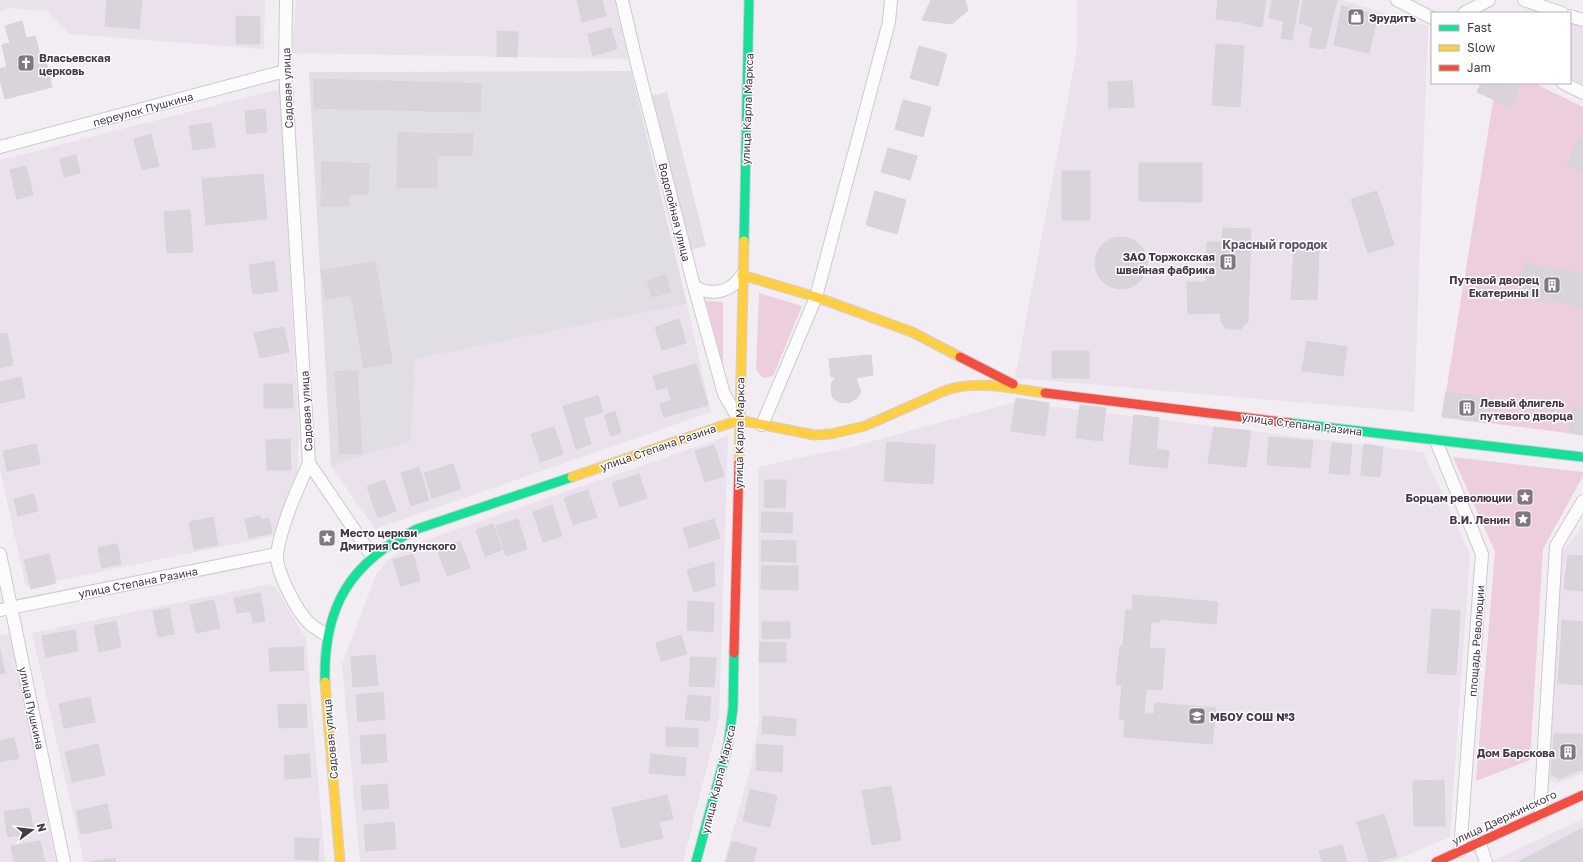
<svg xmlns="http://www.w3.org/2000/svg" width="1583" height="862" font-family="'Golos Text',sans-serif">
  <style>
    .residential { fill: #eae1ec }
    .industrial { fill: #e1dde5 }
    .green { fill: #edcede }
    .parking { fill: #e2dee4 }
    .building { fill: #d9d4db; stroke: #d8d3db }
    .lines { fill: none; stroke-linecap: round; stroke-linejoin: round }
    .street-casing { stroke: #cdc9cf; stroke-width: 14 }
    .fast-casing { stroke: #d7ccda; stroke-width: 11 }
    .slow-casing { stroke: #d7ccda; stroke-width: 11 }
    .jam-casing { stroke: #d7ccda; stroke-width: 11 }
    .street { stroke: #fdfcfd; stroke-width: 12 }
    .fast { stroke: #16e098; stroke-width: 9 }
    .slow { stroke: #ffcf43; stroke-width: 9 }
    .jam { stroke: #f24e42; stroke-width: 9 }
    .labels { text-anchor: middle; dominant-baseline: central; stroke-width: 3; stroke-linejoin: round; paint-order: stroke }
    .poi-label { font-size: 11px; font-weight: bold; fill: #443849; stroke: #fff; text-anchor: start }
    .street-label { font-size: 11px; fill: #443849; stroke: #fff }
    .neighbourhood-label { font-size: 12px; font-weight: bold; fill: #624f6c; stroke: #fff }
  </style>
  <rect width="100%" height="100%" fill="#f1edf2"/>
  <path class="residential" d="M0,0H265L264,49L69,34L46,11L9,8L0,11Z
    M296,0H615L628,59L292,53Z
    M1077,0H1341L1428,26L1414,412L1015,378L1077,50Z
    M1570,21L1583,24V85L1570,79Z
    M280,89L299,435L297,472L273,536L26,587L0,470V160Z
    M687,304L711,412L375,529L331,466L411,441L415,359Z
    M1015,402L1423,452L1470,554L1450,837L1390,862H724L751,767L759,721L758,467L855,446Z
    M728,436L719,719L683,862H360L342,664L376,575L390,558L417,543Z
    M1583,526V773L1557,784L1547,778L1562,552Z
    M269,584L276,588L306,639L325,862H84L32,633Z
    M10,633L56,862H0V635Z
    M1583,819V862H1492V861Z"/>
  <path class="industrial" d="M631,71L687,304L415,359L411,441L331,466L309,72Z"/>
  <path class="green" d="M1496,83H1534L1583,107V435L1442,417Z
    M759,293L802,306L773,376L763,378L756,370Z
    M706,301L723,302V369Z
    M1453,457L1583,472V476L1543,549L1530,760L1476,781L1495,552Z"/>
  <path class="parking" d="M667,92L706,246L686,251L646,97Z"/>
  <path class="building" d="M107,0H142L139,29L105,26Z
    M577,0H602L606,16L582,22Z
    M931,0H965L968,10L952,24L922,20Z
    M1218,0H1244L1241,22L1216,19Z
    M1245,0H1266L1262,27L1242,23Z
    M1272,0H1299L1292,40L1281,38L1284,21L1269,18Z
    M1303,0H1337L1325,49L1309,47L1313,27L1299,23Z
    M1342,6L1378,15L1369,53L1334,45Z
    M236,16L260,17V44H236Z
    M22,21L26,38L35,36L41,58L45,57L52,87L5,99L0,80V69L7,67L2,45L10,43L5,26Z
    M611,28L617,49L593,56L588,34Z
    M497,31L518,32L517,57L497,56Z
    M1216,44L1244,46L1240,107L1212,105Z
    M919,46L947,54L938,86L910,78Z
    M314,79L481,84L480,112L314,108Z
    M1132,81L1134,107L1109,108L1108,82Z
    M1481,83H1521L1511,107L1477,92Z
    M903,100L931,107L923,137L895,129Z
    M265,109L267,132L247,134L245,111Z
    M211,123L215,147L193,150L189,126Z
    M398,133L473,134L472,156H437V188H397Z
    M151,134L159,166L142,170L134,139Z
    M1579,137L1583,139V172L1567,165Z
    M888,148L917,156L910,180L881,172Z
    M76,155L80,173L64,177L60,159Z
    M322,162L369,164L368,194H349V206H321Z
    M1139,163H1202V202L1139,201Z
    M26,166L33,195L17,199L10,170Z
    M1062,171H1090V220H1062Z
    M263,174L267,219L206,225L202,179Z
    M875,191L906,200L897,234L866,225Z
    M1377,191L1394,245L1368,253L1351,199Z
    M190,210L193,252L167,253L164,212Z
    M1223,228L1251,229L1248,321L1241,329H1226L1221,321V313L1188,314L1187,282H1206L1207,242H1222Z
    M1095 263a26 26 0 1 1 52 0a26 26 0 1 1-52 0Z
    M1294,247L1319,248L1317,300L1291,299Z
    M274,261L278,291L253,294L249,265Z
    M375,262L392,363L364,368L351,295L326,299L321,271Z
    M1525,263L1583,273V307L1519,296Z
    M666,275L670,292L652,297L647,281Z
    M679,319L686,343L662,350L655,327Z
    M284,327L289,352L260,358L254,333Z
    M7,333L13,365L0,368V334Z
    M1307,341L1347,347L1343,376L1302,371Z
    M1052,351H1089V378H1052Z
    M871,355L873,375L856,378L861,392L857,398L849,403L839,402L833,398L831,390L832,382L836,377H831L829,359Z
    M696,364L708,405L664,417L660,404L672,400L667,387L657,390L653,376Z
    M357,371L362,453L340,454L335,372Z
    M21,377L25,398L0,403V382Z
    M264,384H292L293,408H264Z
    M1446,392L1492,398L1488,423L1442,417Z
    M598,396L603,412L583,418L591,444L576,449L563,406Z
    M1016,398L1049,403L1045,436L1011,431Z
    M1080,405L1106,408L1102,441L1076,438Z
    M1574,407L1583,408V435L1569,433Z
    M615,411L621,433L611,436L604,415Z
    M1134,415L1159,418L1156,449L1169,451L1167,468L1129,464Z
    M554,427L563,454L540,462L531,434Z
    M1214,427L1251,431L1246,467L1208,463Z
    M1269,437L1313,441L1310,468L1267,465Z
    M290,439L291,470H267L266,440Z
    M887,442L935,445L933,484L884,481Z
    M1332,443L1352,445L1349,475L1329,473Z
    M36,444L40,464L7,471L3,451Z
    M1364,444L1383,447L1380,477L1361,475Z
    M714,445L724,476L705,482L695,451Z
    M453,464L461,489L432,498L424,473Z
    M419,467L429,500L411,506L401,473Z
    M639,474L647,498L620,507L612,483Z
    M385,480L396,511L378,518L367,487Z
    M765,480H786L785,508L764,507Z
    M588,490L597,517L573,525L564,498Z
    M34,494L38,511L18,516L14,499Z
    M552,505L562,536L543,542L533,512Z
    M762,512L793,513L792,533L761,532Z
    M260,516L261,520L269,518L272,533L249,538L245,519Z
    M213,517L218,545L194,549L189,522Z
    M518,519L527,549L506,556L496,526Z
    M714,519L720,538L689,548L683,528Z
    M493,524L502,550L485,556L476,530Z
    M762,540L796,541V562L761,561Z
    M460,541L470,568L447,576L437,549Z
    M117,544L121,564L102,568L98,548Z
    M49,554L56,583L31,589L24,560Z
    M413,554L420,581L401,586L393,560Z
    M1568,555L1583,556V591L1564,589Z
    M714,562L715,586L694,592L687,570Z
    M762,566H798V590L761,589Z
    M260,593L265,621L253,623L251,611L237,613L234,598Z
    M1133,595L1218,602L1216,624L1161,619L1160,622H1151L1149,648L1165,649L1162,690L1146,689L1144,714H1154L1155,703L1216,708L1212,744L1124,737L1125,720L1119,719L1122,685H1116L1120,646H1123L1126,610L1132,611Z
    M214,600L220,628L196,633L190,605Z
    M688,601L714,603L713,632L687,630Z
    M169,608L174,634L158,637L153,611Z
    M1432,609L1460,611L1456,675L1427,673Z
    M1562,620L1583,622V644L1561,643Z
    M116,621L121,647L99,652L94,626Z
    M762,622H790V638L762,639Z
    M75,630L78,651L46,657L42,636Z
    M681,635L687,654L661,661L656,643Z
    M760,642L786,643V662H759Z
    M1561,643L1583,644V685L1558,683Z
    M303,647L304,670L270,671L269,648Z
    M0,649L5,673L0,674Z
    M375,655L378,685L353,687L351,657Z
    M691,657L716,658L714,687L689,686Z
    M383,692L385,719L358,722L356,695Z
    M688,695L711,697L709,721L685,719Z
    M90,697L95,722L64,728L59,704Z
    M306,704L307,727L279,728L278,705Z
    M763,716L796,719L795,736L762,733Z
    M666,727L698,729V747L666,746Z
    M385,734L387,762L362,764L360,736Z
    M1554,734H1583V769L1559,779L1551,774Z
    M14,738L19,758L0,762V741Z
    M98,744L105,775L72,782L65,752Z
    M757,744L783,746L782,772L756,770Z
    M309,754L311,777L285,779L284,756Z
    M651,754L686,758L685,776L649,773Z
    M1444,780L1445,826H1414L1413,781Z
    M387,784L389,808L363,810L361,786Z
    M891,786L901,840L872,845L862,791Z
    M750,789L777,796L770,827L743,821Z
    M667,795L673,819L659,822L663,838L621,848L612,808Z
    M107,804L112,828L81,834L76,811Z
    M29,808L34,832L8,837L4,812Z
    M1384,814L1397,856L1376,862H1369L1357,822Z
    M394,822L396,849L366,851L364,825Z
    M1583,828V862H1518Z
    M295,838L319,839L318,860L295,859Z
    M40,841L45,862H14L11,846Z
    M732,841L757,848L753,862H726Z
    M1342,845L1347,862H1322L1319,851Z
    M115,858L116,862H90Z"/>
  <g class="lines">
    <g class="street-casing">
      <path id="street" d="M286,0L285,71L309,463L372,556
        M622,0L637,64L694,286L724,394L738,418
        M1397,0L1432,18
        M1524,0L1562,13
        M1464,13L1489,0
        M1570,16L1583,20
        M1563,83L1583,93
        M0,147L285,71
        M694,286C712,297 731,292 742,275
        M762,425L816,297L889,22L891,0
        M1436,441L1482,554L1460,851
        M309,463C297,490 282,523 277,553C275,570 297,612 310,624C315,628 322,632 327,636
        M0,554L64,862
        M0,610L277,554
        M1540,814L1556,546L1583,501
        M1479,842L1486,862"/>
    </g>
    <g class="fast-casing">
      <path id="fast" d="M744,241L749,0
        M1290,423L1583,457
        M325,682C323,607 350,562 417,529L572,477
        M696,862L728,745L733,708L734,653"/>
    </g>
    <g class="slow-casing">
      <path id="slow" d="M742,275L816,297L912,332L960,357
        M739,420L814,435L831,434L865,426L944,391C976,379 1012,389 1045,393
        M739,463L744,241
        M572,477L739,420
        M325,682L340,862"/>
    </g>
    <g class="jam-casing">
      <path id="jam" d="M960,357L1013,384
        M1045,393L1290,423
        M734,653L739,463
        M1436,862L1583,795"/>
    </g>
    <use href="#street" class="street"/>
    <use href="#fast" class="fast"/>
    <use href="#slow" class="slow"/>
    <use href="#jam" class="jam"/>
  </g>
  <defs>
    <g id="shop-square" transform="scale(0.9)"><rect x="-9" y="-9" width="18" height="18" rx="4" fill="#817784" stroke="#fff"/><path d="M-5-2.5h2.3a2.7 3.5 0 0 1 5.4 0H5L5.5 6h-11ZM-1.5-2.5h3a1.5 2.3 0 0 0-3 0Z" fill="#fff"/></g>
    <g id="church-square" transform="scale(0.9)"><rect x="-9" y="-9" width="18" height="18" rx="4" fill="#817784" stroke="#fff"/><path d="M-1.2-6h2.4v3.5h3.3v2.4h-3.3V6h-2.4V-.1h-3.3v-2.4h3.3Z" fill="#fff"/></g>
    <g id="building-square" transform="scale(0.9)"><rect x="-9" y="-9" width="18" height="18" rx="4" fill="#817784" stroke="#fff"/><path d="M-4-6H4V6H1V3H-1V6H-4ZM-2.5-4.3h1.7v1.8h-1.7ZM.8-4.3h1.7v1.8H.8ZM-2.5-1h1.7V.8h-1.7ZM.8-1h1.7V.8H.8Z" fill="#fff"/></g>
    <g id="sight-square" transform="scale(0.9)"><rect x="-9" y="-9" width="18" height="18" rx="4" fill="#817784" stroke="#fff"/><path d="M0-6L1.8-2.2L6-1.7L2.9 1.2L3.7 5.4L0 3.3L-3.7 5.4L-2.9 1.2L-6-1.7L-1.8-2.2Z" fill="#fff"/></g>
    <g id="school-square" transform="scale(0.9)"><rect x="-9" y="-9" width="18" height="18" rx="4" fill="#817784" stroke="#fff"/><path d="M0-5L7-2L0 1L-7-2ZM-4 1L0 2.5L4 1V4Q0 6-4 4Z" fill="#fff"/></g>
  </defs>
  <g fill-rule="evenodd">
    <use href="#shop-square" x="1356" y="17"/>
    <use href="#church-square" x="26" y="63"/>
    <use href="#building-square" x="1228" y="262"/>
    <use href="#building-square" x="1552" y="285"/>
    <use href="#building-square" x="1467" y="408"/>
    <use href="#sight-square" x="1525" y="497"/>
    <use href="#sight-square" x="1523" y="519"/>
    <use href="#sight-square" x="327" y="538"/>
    <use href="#school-square" x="1197" y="716"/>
    <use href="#building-square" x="1568" y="752"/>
  </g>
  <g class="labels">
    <g class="poi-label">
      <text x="1369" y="17">Эрудитъ</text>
      <text x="39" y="57">Власьевская<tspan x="39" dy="13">церковь</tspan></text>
      <text x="1215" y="256" text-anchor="end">ЗАО Торжокская<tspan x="1215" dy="13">швейная фабрика</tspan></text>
      <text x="1539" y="279" text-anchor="end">Путевой дворец<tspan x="1539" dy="13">Екатерины II</tspan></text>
      <text x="1480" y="402">Левый флигель<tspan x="1480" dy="13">путевого дворца</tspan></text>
      <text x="1512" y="497" text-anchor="end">Борцам революции</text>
      <text x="1510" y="519" text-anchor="end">В.И. Ленин</text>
      <text x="340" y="532">Место церкви<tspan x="340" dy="13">Дмитрия Солунского</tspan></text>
      <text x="1210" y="716">МБОУ СОШ №3</text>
      <text x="1555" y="752" text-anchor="end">Дом Барскова</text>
    </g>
    <g class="street-label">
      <text transform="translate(287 88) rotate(-92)">Садовая улица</text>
      <text transform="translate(143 109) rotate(-15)">переулок Пушкина</text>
      <text transform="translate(747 109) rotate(-88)">улица Карла Маркса</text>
      <text transform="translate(675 212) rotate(76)">Водопойная улица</text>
      <text transform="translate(306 411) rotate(-93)">Садовая улица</text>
      <text transform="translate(1302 424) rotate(7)">улица Степана Разина</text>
      <text transform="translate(739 433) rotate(-89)">улица Карла Маркса</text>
      <text transform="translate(658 447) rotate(-19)">улица Степана Разина</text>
      <text transform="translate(138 582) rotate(-11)">улица Степана Разина</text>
      <text transform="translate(1476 641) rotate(-86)">площадь Революции</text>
      <text transform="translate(32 708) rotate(78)">улица Пушкина</text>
      <text transform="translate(330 739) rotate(-95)">Садовая улица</text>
      <text transform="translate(718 779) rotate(-76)">улица Карла Маркса</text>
      <text transform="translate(1504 817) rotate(-25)">улица Дзержинского</text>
    </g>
    <g class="neighbourhood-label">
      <text x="1275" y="244">Красный городок</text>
    </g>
  </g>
  <rect x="1431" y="12" width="140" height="72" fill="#ffffff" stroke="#b4afb6"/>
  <rect x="1439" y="25" width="20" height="6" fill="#16e098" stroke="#b4afb6"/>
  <text x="1467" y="32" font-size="12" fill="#443849">Fast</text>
  <rect x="1439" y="45" width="20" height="6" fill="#ffcf43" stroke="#b4afb6"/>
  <text x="1467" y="52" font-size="12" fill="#443849">Slow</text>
  <rect x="1439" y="65" width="20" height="6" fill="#f24e42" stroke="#b4afb6"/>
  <text x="1467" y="72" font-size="12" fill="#443849">Jam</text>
  <g transform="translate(32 830) rotate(75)" stroke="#ffffff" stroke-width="3" paint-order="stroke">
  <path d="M0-3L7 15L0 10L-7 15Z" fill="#443849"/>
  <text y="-6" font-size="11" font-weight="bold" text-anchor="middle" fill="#443849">N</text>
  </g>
</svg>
